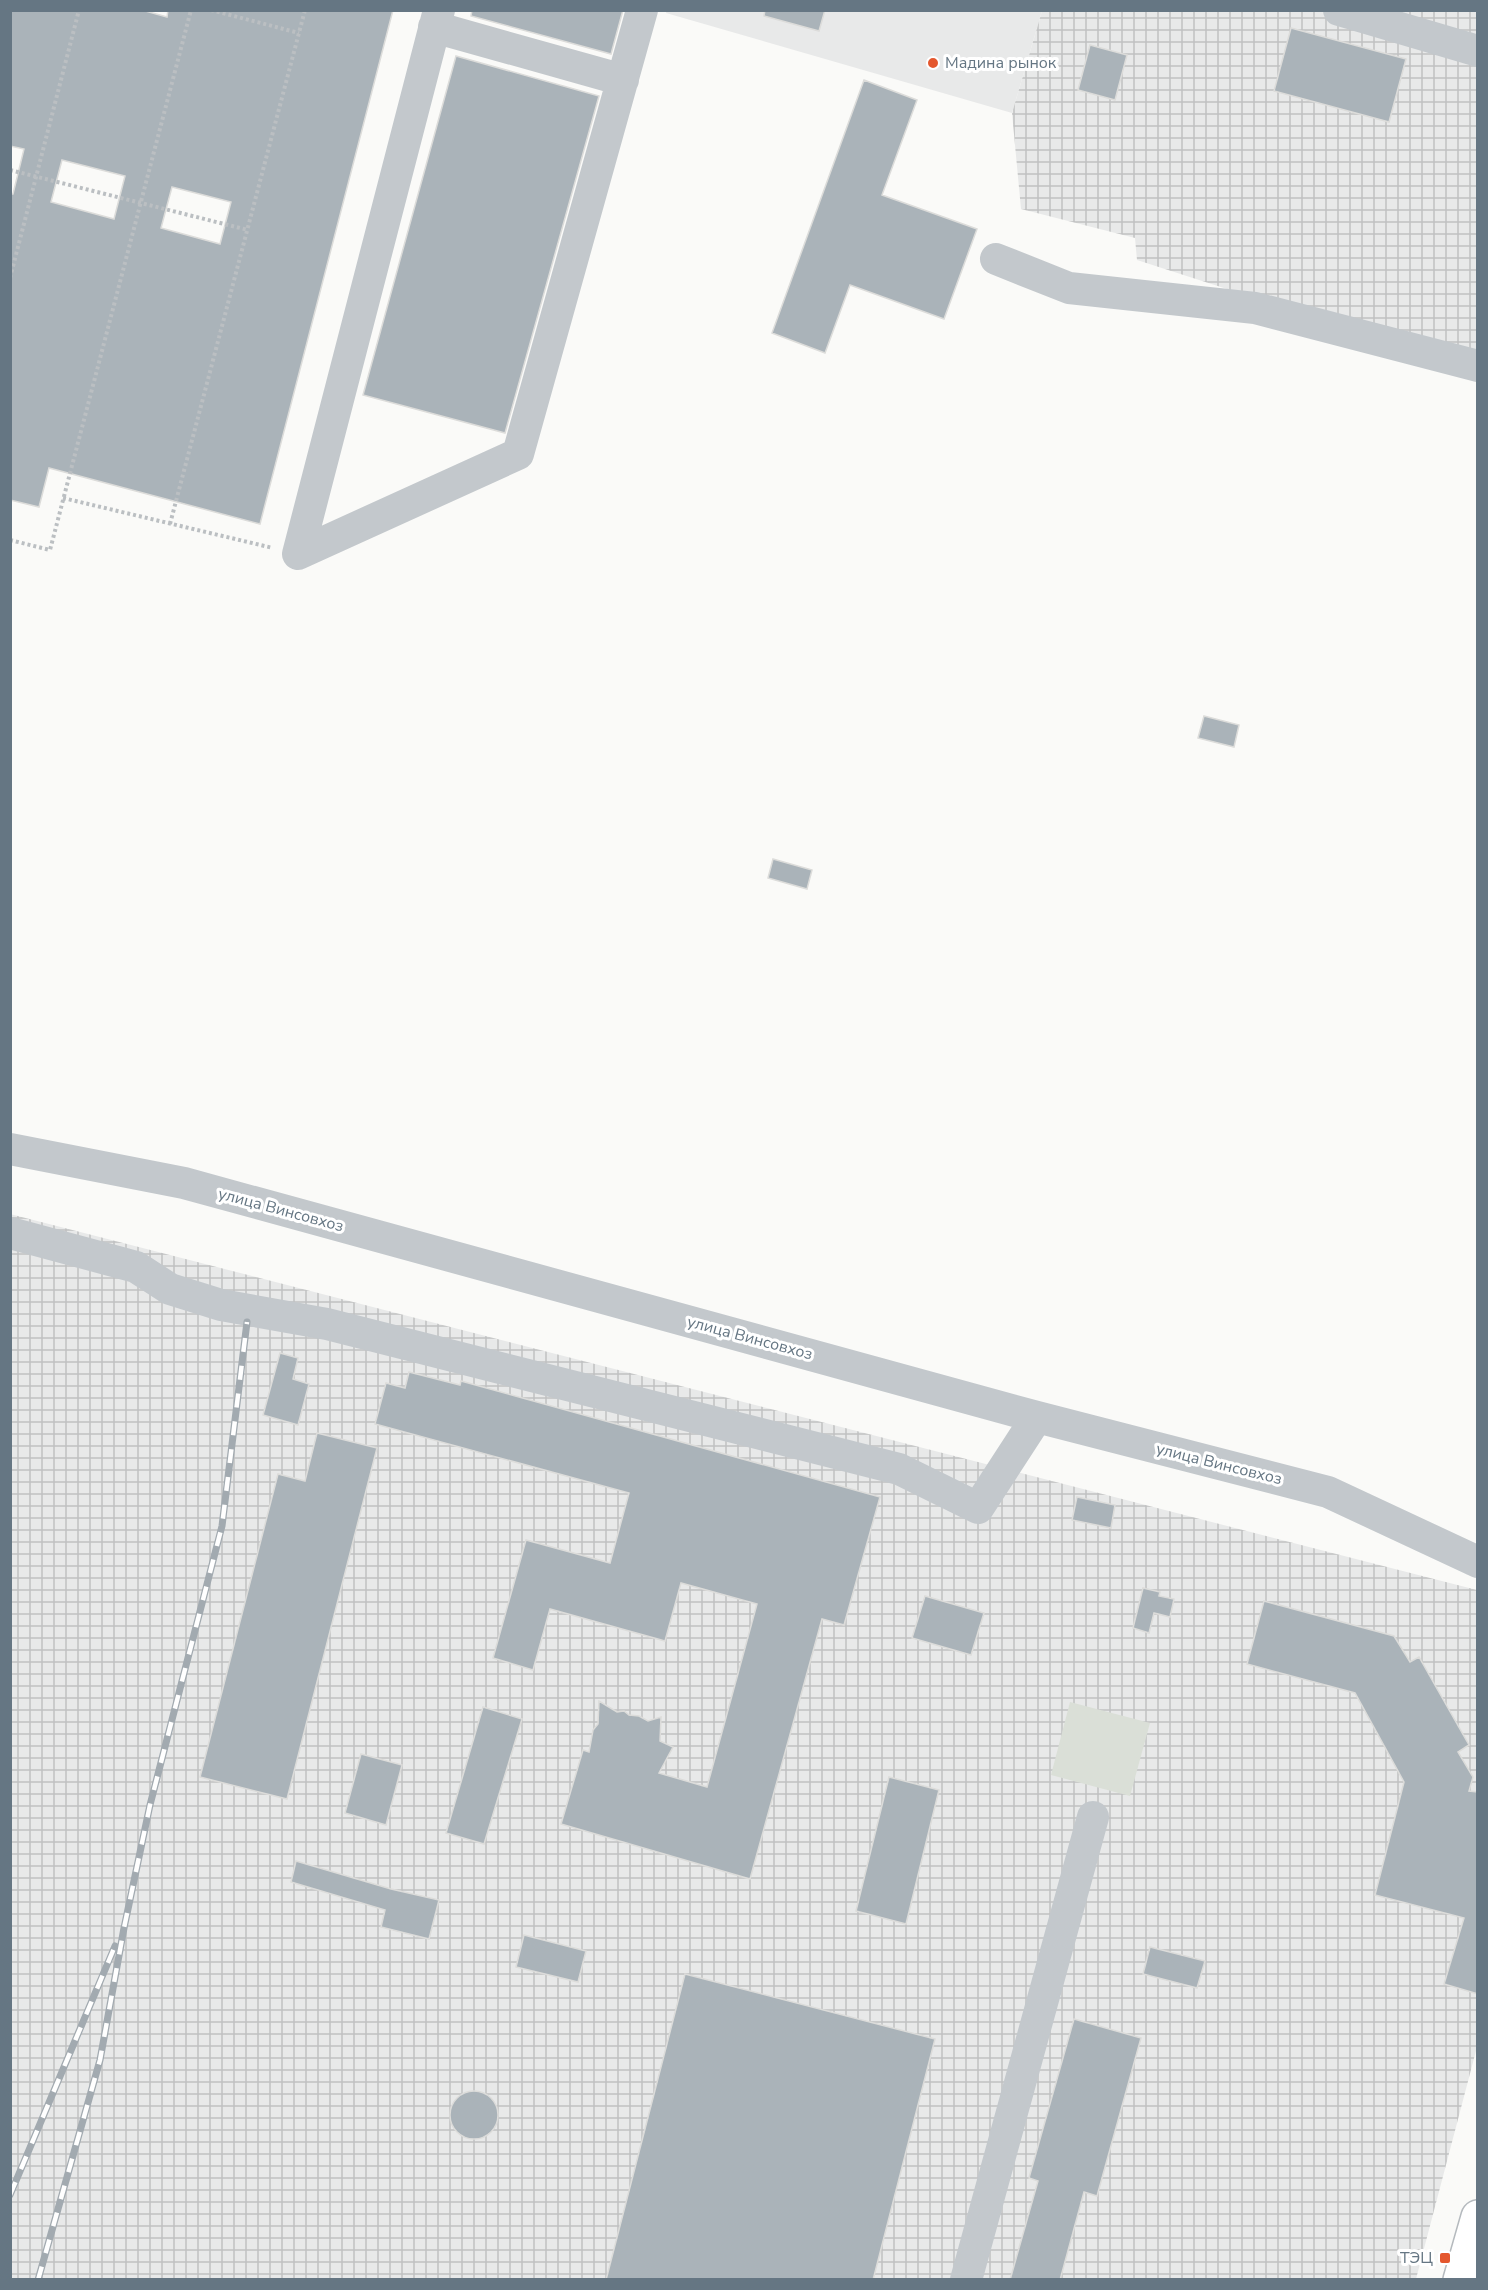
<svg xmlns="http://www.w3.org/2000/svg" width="1488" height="2290" font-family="'Nunito Sans',sans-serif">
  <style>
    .built { fill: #e8e9e9 }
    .industrial { fill: url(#industrial-grid) }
    .pitch { fill: #dadfd7 }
    .building { fill: #aab3b9; stroke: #dcdcda; stroke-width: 1.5; fill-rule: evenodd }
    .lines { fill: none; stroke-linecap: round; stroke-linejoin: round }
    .major-casing { stroke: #b5babe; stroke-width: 36 }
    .path { stroke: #bbbfc2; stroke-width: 4; stroke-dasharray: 3 3; stroke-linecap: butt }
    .minor { stroke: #c3c8cc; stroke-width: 32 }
    .major { stroke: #fff; stroke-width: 33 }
    .rail-casing { stroke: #a2aab0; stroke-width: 7 }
    .rail { stroke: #fff; stroke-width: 4.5; stroke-dasharray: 14; stroke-linecap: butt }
    .poi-dot { fill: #e4572e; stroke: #fff; stroke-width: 2 }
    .labels { text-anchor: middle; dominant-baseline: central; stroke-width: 6; stroke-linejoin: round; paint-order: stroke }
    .poi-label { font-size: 16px; fill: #657683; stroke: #fff; text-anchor: start }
    .street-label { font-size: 16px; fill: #657683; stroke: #fff }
  </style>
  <defs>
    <pattern id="industrial-grid" width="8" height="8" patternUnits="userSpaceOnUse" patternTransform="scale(1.5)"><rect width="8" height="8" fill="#e8e9e9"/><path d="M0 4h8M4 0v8" fill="none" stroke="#c0c1c2"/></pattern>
  </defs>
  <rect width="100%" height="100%" fill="#fafaf8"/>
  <path class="built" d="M667,10L1042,11L1012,113L666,13Z"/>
  <path class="industrial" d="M1042,11H1477V360L1354,330L1137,260L1135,238L1021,209L1012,113Z
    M10,1214L1477,1590V2047L1416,2279H11Z"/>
  <path class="pitch" d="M1070,1702L1150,1723L1130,1796L1051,1775Z"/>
  <path class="building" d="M10,10H142L167,17L168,10H393L260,524L49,468L39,507L10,500V194H13L24,149L10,146ZM62,160L125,176L114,219L51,202ZM172,187L231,202L220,244L161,228Z
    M472,10H623L611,54L471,16Z
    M765,10H825L819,31L764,16Z
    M1291,28L1406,59L1389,122L1274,91Z
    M1090,45L1127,55L1115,100L1078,90Z
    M456,56L599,96L505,433L363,395Z
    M864,80L917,100L882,195L977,229L944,319L850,285L825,353L772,333Z
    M1204,716L1239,725L1234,747L1198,738Z
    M773,859L812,870L807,889L768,878Z
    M280,1353L298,1358L293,1379L309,1384L298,1425L263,1415Z
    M409,1372L460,1385L461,1381L880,1497L844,1625L822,1619L750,1879L561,1824L583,1750L589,1752L593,1730L598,1724L599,1701L617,1712L624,1711L629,1715L639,1716L648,1721L661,1717L660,1741L673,1747L659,1773L707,1787L757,1604L681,1583L665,1641L550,1609L533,1670L493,1658L526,1540L610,1563L629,1493L375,1424L386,1383L405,1388Z
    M317,1433L377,1448L287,1799L200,1777L278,1474L305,1481Z
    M1077,1497L1115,1505L1111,1528L1072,1520Z
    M1143,1588L1160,1592L1159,1596L1174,1599L1170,1617L1154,1613L1149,1633L1133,1628Z
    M925,1596L984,1613L971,1655L912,1638Z
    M1264,1601L1394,1636L1410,1662L1419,1657L1469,1745L1458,1752L1473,1777L1469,1791L1478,1792V1994L1444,1984L1464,1918L1375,1895L1404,1782L1355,1693L1247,1664Z
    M483,1707L522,1719L484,1844L446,1833Z
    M361,1754L402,1765L386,1825L345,1813Z
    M889,1777L939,1790L906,1924L856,1911Z
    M296,1861L391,1889L439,1900L429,1939L381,1927L385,1910L291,1882Z
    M524,1935L586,1951L578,1982L516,1967Z
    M1150,1947L1205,1961L1197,1988L1143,1974Z
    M685,1974L935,2039L873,2280H606Z
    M1074,2019L1141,2038L1097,2196L1084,2192L1060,2280H1010L1038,2181L1029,2178Z
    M450 2115a24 24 0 1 1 48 0a24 24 0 1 1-48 0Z"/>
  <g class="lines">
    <g class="major-casing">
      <path id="major" d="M1460,2280L1478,2217"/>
    </g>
    <path class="path" d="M211,10L299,33
      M10,170L248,230
      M10,278L79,10
      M63,498L273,548
      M170,524L305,10
      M10,540L50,550L191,10"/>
    <path class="minor" d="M1339,10L1478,51
      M434,27L623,80
      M996,259L1069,288L1255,308L1478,366
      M298,554L518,454L642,10
      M298,554L439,10
      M10,1149L184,1183L1037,1417L1328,1492L1478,1562
      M10,1233L136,1267L170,1289L221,1305L327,1324L899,1469L978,1508L1037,1417
      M966,2280L1093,1817"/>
    <use href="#major" class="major"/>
    <g class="rail-casing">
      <path id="rail" d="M10,2195L115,1946
        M38,2280L100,2060L124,1928L150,1805L222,1526L247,1322"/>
    </g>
    <use href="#rail" class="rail"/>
  </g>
  <g class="poi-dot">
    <circle cx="933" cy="63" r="6"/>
    <rect x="1439" y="2252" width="12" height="12" rx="3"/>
  </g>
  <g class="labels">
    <g class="poi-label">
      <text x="945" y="63">Мадина рынок</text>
      <text x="1433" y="2258" text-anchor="end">ТЭЦ</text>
    </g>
    <g class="street-label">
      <text transform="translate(281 1210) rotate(15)">улица Винсовхоз</text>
      <text transform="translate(750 1338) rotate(15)">улица Винсовхоз</text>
      <text transform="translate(1219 1464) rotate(14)">улица Винсовхоз</text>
    </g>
  </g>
  <rect width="1488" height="2290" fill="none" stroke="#657683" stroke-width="24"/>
</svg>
